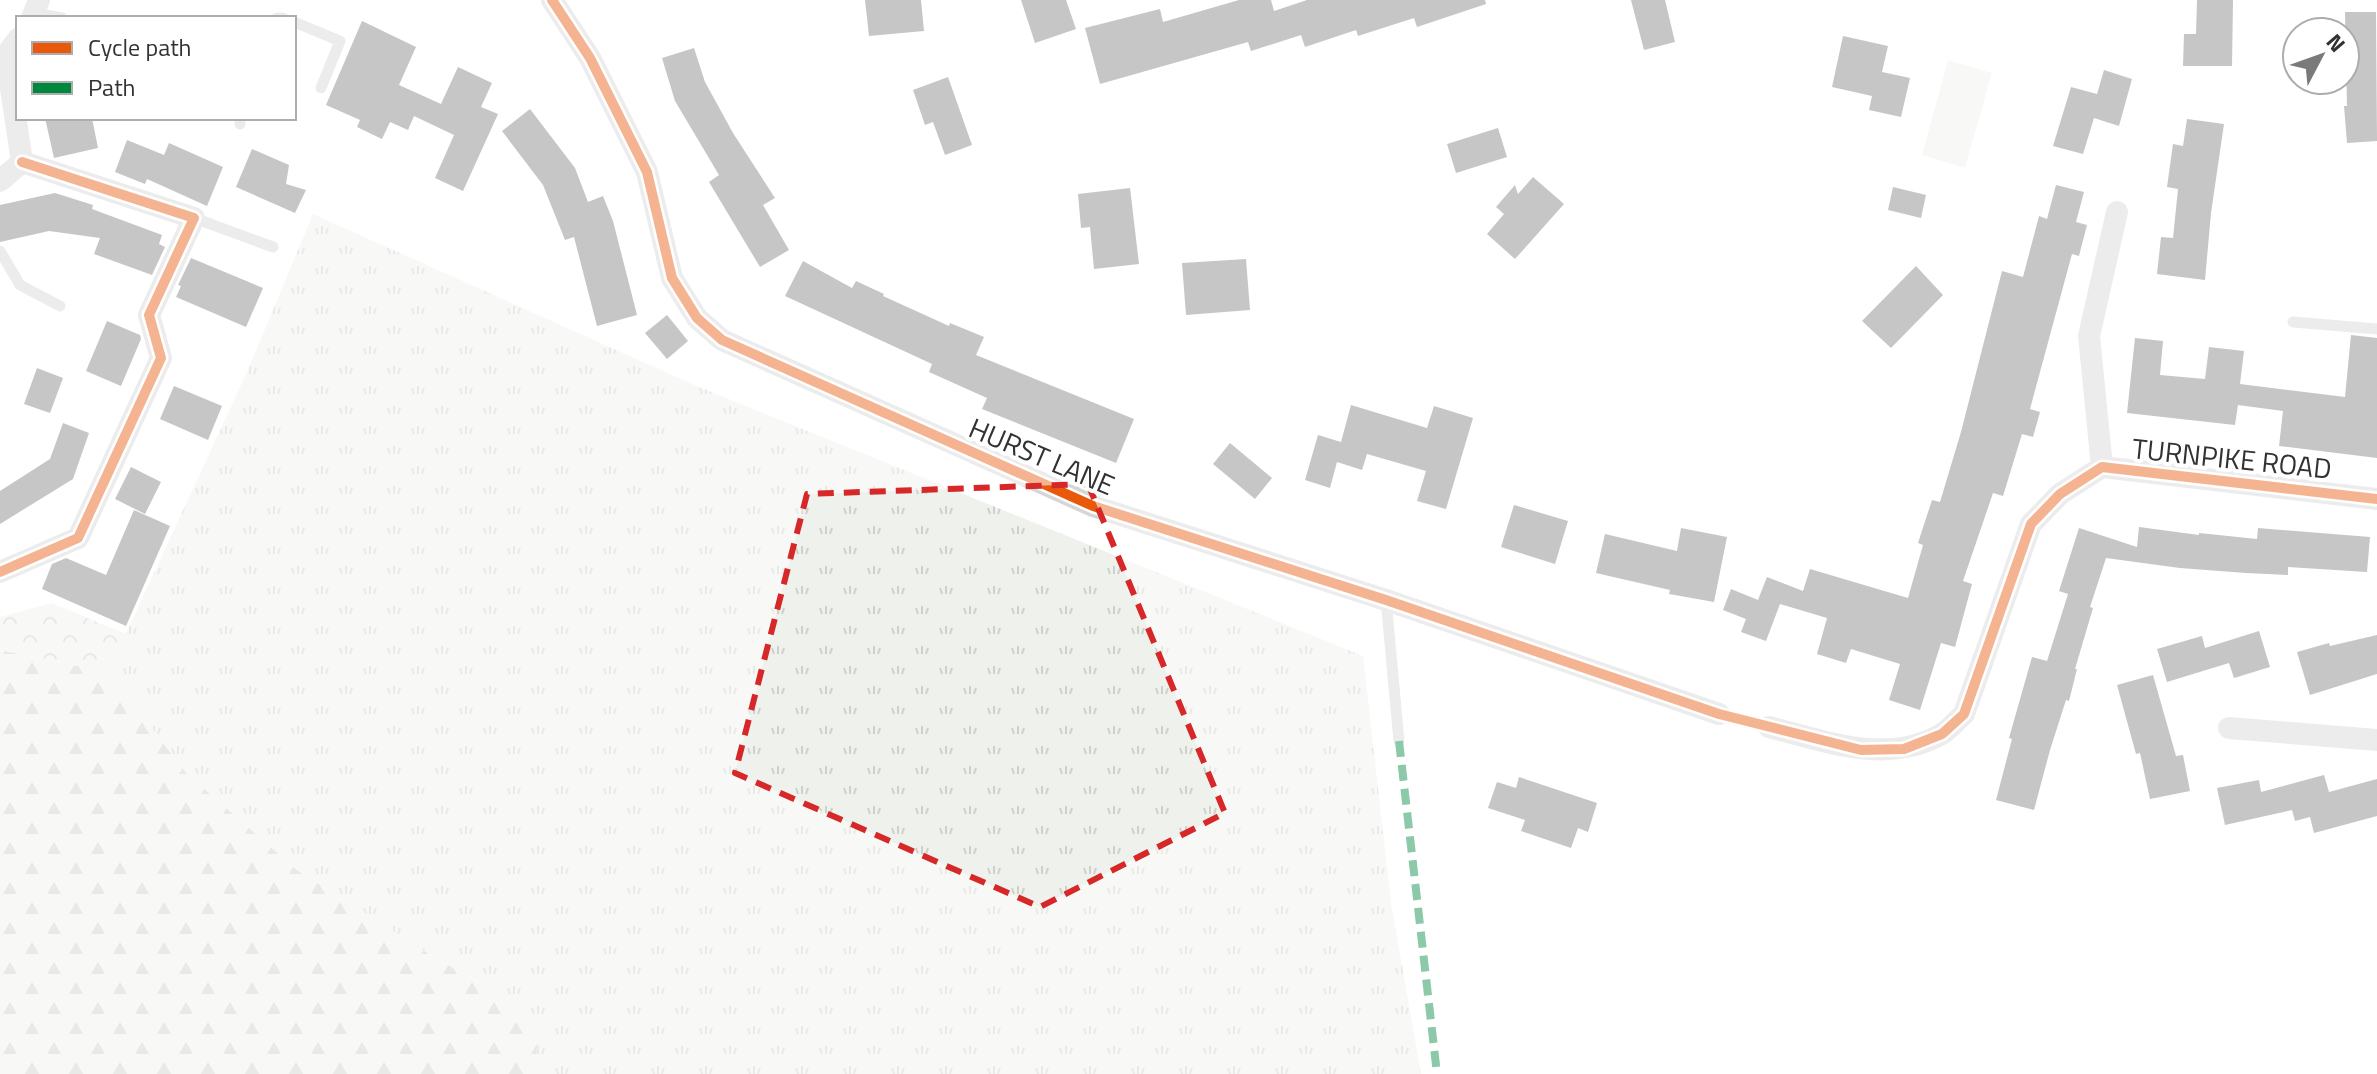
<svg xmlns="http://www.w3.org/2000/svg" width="2377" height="1074" font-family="'Titillium Web',sans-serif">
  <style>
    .grass { fill: url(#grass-tufts) }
    .forest { fill: url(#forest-firs) }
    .park { fill: url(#park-crowns) }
    .garden { fill: #eff2ec }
    .building { fill: #808080 }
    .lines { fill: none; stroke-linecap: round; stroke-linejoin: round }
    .lane { stroke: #d6d6d6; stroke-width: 11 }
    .street { stroke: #d6d6d6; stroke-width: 22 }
    .quiet { stroke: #00873e; stroke-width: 8; stroke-dasharray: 16 8; stroke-linecap: butt }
    .cycleway-casing { stroke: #fff; stroke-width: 15 }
    .cycleway { stroke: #e8590c; stroke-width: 10 }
    .marked { fill: none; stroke: #d62828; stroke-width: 6; stroke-dasharray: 16 10; stroke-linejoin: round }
    .labels { text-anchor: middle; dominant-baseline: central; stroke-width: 8; stroke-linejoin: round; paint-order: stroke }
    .street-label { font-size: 28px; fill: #323232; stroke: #fff }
  </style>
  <defs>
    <pattern id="grass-tufts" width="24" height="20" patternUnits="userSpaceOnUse" patternTransform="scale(2)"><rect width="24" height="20" fill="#eff2ec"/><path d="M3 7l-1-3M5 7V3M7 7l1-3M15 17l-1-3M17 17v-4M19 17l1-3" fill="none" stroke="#cdd0cb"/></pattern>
    <pattern id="forest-firs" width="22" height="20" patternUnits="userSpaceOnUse" patternTransform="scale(2)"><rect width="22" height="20" fill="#eff2ec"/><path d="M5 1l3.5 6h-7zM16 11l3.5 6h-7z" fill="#cdd0cb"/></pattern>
    <pattern id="park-crowns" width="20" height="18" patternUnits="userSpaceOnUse" patternTransform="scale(2)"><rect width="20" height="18" fill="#eff2ec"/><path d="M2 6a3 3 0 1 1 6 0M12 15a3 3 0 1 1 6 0" fill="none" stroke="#cdd0cb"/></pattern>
  </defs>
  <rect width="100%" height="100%" fill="#fff"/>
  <path class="grass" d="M313,214L692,384L1363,656L1391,902L1421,1074H531L538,1047L506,996L440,961L298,871L187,774L108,672L248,370Z"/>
  <path class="forest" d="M0,650L108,672L187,774L298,871L440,961L506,996L538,1047L531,1074H0Z"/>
  <path class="park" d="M52,603L126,634L108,672L0,650V617Z"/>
  <path class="garden" d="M1948,60L1992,73L1965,168L1922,155Z"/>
  <path class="building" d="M865,0H921L924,31L869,36Z
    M1021,0H1066L1076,29L1035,43Z
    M1239,0H1271L1274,11L1307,0H1485L1486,4L1417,27L1414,18L1358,36L1356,30L1305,47L1301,35L1251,51L1248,42L1100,84L1085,28L1160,9L1163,22Z
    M1631,0H1665L1675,42L1644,50Z
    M2197,0H2233L2232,66H2183L2184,34H2196Z
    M2345,12H2376L2377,141L2347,143L2344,106H2347Z
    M362,21L416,47L399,85L441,104L458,67L492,83L481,107L498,114L463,191L435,178L454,135L414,116L408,130L390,122L382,139L357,127L360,120L326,105Z
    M1843,36L1888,46L1882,72L1910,78L1901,117L1869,110L1872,96L1832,87Z
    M694,48L705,82L733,133L775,198L763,205L789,250L760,267L709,182L719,175L675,101L662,58Z
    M2104,70L2132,79L2119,126L2094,118L2083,154L2053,146L2071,87L2097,94Z
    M948,77L972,145L945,155L933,122L925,125L913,90Z
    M530,109L575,168L588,202L603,196L613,221L637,315L597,326L574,237L565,240L543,185L502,131Z
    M45,118H92L98,148L54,158Z
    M2187,119L2224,124L2211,213L2205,280L2157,274L2161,237L2173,238L2178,189L2167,187L2173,144L2183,146Z
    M1498,128L1507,157L1456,173L1447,144Z
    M127,140L164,155L169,143L223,167L207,206L147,179L145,184L115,172Z
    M252,149L289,165L286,184L306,190L295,213L236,187Z
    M1533,177L1564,204L1515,259L1487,234L1504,214L1496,207L1515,185L1518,194Z
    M2056,185L2084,192L2076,222L2087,225L2079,256L2072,254L2030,409L2040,412L2033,437L2022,434L2003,496L1993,493L1963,581L1972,584L1955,647L1941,643L1920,710L1889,700L1900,664L1851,649L1846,663L1817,654L1827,618L1780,604L1766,641L1741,632L1746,619L1723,610L1731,589L1758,600L1767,577L1803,591L1810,569L1908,598L1923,545L1918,543L1932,500L1940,502L1961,432L2002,271L2023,277L2039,216L2047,219Z
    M1893,187L1926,195L1921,218L1888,210Z
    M1130,188L1139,264L1094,269L1090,227L1081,228L1078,194Z
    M55,193L93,205L92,209L162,235L159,244L165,247L152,275L94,254L100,238L49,231L0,242V205Z
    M191,258L263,288L246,327L176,297L181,286L178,285Z
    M1246,259L1250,310L1186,315L1182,263Z
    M803,261L852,288L856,281L884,294L883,296L949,326L950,323L984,337L976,355L1134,419L1116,463L982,409L987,398L929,372L932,364L785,296Z
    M1916,266L1943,295L1891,348L1862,321Z
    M667,315L688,341L667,359L645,333Z
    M107,321L140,335L141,339L121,386L86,371Z
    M2351,335L2377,338V458L2279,446L2283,411L2238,405L2235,425L2127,413L2135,338L2163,341L2160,375L2205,379L2209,347L2244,351L2240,384L2345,397Z
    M37,368L63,378L50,413L24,404Z
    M174,386L222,406L208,440L160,419Z
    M1351,405L1427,428L1434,406L1473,418L1446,509L1417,501L1426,471L1367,454L1362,470L1337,462L1330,488L1305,480L1318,435L1341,442Z
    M63,423L89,433L73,479L0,524V491L50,459Z
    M1230,443L1272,478L1255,499L1213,464Z
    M131,467L161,482L145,514L115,499Z
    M1514,505L1568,521L1555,564L1501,547Z
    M134,510L170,526L126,626L42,589L52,564L66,558L106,575Z
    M2139,527L2199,535V533L2257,539L2258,528L2370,537L2367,572L2288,567V575L2246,573L2180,568L2106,558L2090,607L2093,608L2075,669H2077L2069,701L2066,700L2050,750L2034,810L1996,800L2012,739L2009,738L2032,657L2047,661L2068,594L2059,591L2079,528L2137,547Z
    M1681,528L1727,537L1714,602L1669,594L1670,590L1596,573L1605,534L1677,551Z
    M2259,631L2270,667L2234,678L2229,663L2167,682L2157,649L2202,636L2205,648Z
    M2377,635V674L2310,695L2297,652L2329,643L2330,646Z
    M2153,675L2176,756L2183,755L2190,791L2150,799L2140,753L2136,754L2117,685Z
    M2324,775L2329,792L2377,779V816L2314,833L2310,817L2295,821L2292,810L2225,825L2217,788L2259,780L2261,792Z
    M1519,777L1597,803L1588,832L1578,828L1571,848L1521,831L1525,820L1488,808L1497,782L1516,788Z"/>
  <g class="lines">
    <path class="lane" d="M36,13L62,18
      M277,18H283
      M294,22L340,41L321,88
      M240,124V118
      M194,218L273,247
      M0,251L20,285L60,306
      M2293,322L2377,329
      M1386,600L1399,741"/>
    <path class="street" d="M552,0L590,58L647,172L672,278L697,318L722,340L1093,506L1386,600L1719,714
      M32,18L39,0
      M0,181L22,162L6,55L18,39
      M2102,467L2089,336L2117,212
      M0,572L78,538L161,358L149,315L194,218L22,162
      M1769,727C1825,741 1886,765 1940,735C1949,730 1956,721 1964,714L2031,524L2060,494L2102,467L2377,499
      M2229,728L2377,740"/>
    <path class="quiet" d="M1399,741L1437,1074"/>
    <g class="cycleway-casing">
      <path id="cycleway" d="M552,0L590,58L647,172L672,278L697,318L722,340L1093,506L1386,600L1719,714L1861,750L1904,749L1942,734L1964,714L2031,524L2060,494L2102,467L2377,499
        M0,572L78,538L161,358L149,315L194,218L22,162"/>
    </g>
    <use href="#cycleway" class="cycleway"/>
  </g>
  <path d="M0 0H2377V1074H0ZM1088,484L1225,813L1040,907L735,773L807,494Z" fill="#fff" fill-opacity=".55" fill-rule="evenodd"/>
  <path class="marked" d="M1088,484L1225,813L1040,907L735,773L807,494Z"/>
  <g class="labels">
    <g class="street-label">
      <text transform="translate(1042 456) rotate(23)">HURST LANE</text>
      <text transform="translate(2232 458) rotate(6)">TURNPIKE ROAD</text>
    </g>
  </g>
  <rect x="16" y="16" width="280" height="104" fill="#ffffff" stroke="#adadad" stroke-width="2"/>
  <rect x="32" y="42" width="40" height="12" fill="#e8590c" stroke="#adadad" stroke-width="2"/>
  <text x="88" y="56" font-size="24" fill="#323232">Cycle path</text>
  <rect x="32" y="82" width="40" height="12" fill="#00873e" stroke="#adadad" stroke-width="2"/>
  <text x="88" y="96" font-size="24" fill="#323232">Path</text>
  <g transform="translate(2321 56) rotate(49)"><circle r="38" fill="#ffffff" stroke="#adadad" stroke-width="2"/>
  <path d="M0-6L14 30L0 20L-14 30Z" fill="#7a7a7a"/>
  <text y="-12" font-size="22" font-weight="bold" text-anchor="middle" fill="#323232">N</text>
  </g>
</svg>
